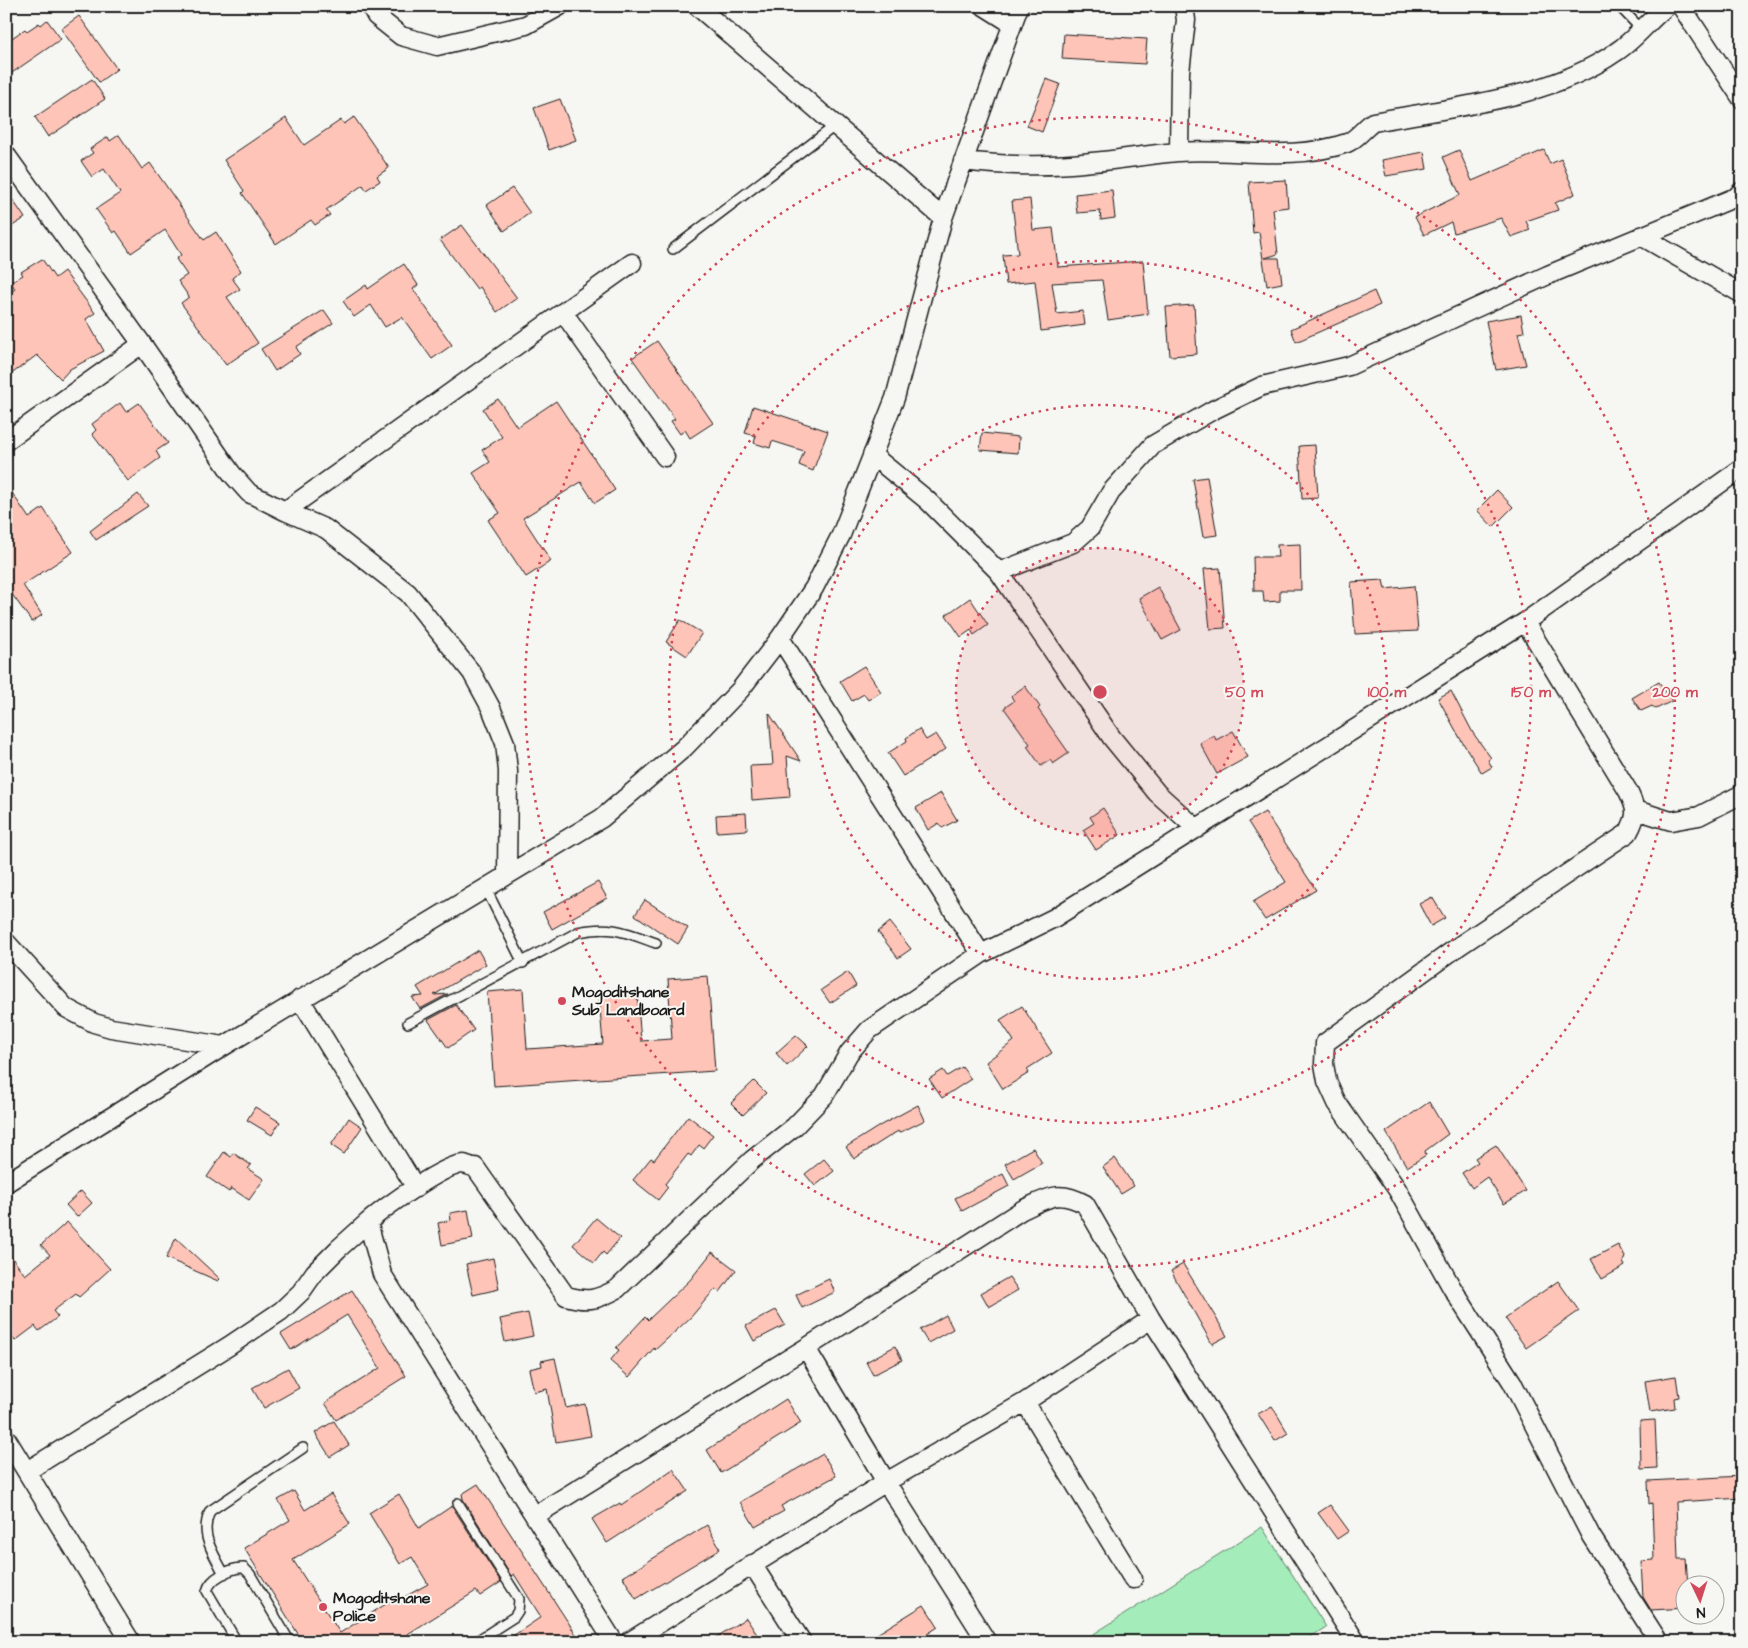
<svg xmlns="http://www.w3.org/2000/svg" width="1748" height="1648" font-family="'Architects Daughter',sans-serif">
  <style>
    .green { fill: #a4ecba; stroke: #60846b }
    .building { fill: #ffc4b8; stroke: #1c1c1c }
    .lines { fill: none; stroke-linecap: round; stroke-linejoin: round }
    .lane-casing { stroke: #1c1c1c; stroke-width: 12 }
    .street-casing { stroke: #1c1c1c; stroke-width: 21 }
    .lane { stroke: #f6f6f2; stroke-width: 9 }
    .street { stroke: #f6f6f2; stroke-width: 18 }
    .ring { fill: none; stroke: #d1495b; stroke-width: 2.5; stroke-dasharray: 2.5 5 }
    .poi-dot { fill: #d1495b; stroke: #f6f6f2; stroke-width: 2 }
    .labels { text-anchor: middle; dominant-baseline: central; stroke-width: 4; stroke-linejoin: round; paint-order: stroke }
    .poi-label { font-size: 16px; font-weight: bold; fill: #1c1c1c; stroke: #f6f6f2; text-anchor: start }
    .centre { fill: #d1495b; stroke: #f6f6f2; stroke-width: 2.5 }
    .ring-label { font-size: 15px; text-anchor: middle; font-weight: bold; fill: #d1495b; stroke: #f6f6f2; stroke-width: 4; stroke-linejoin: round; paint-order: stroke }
  </style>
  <rect width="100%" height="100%" fill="#f6f6f2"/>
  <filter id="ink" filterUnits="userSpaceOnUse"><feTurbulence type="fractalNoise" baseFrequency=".02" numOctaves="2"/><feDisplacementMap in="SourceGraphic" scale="10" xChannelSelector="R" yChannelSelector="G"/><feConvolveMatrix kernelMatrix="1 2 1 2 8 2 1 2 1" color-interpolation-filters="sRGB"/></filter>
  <g filter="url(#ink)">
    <path class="green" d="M1262,1527L1326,1627L1303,1642H1081Z"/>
    <path class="building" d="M79,16L117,69L99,82L61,29Z
      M47,20L61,39L6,77V42L25,29L27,31L39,23L41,25Z
      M1064,34L1147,39L1145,64L1062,59Z
      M92,79L105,99L48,137L35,117Z
      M1046,79L1060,84L1042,132L1027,126Z
      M560,99L576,140L549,150L534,108Z
      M354,117L389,168L377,176L380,181L366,190L363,185L326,210L330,215L315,225L311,220L276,244L242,193L244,191L224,160L286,118L304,145L341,120L344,124Z
      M119,135L142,169L150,163L204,240L216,232L241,271L232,278L240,289L227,297L258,343L226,365L181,303L189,297L178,281L187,275L176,259L181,255L165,230L131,253L116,231L113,233L96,209L120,193L104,169L92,177L81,161L93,153L90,149L108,137L110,141Z
      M1459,150L1472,181L1544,150L1550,164L1561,159L1575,194L1555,203L1558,210L1526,221L1530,230L1511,237L1501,218L1454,233L1451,222L1424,235L1415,217L1460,195L1443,157Z
      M1424,152L1427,169L1386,176L1382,160Z
      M1286,180L1288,207L1273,209L1278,254L1265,258H1279L1282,283L1267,286L1259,232L1253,233L1249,182Z
      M512,188L530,213L504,231L487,205Z
      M6,190L25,218L6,230Z
      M1112,190L1115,218L1101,220L1100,211L1077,213L1075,194Z
      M1030,199L1033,230L1053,228L1058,267L1143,261L1148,314L1108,320L1102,280L1052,283L1057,314L1083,311L1085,325L1041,331L1035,281L1006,284L1003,255L1018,254L1012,201Z
      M462,225L517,298L497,312L480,287L477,289L440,240Z
      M42,259L55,278L64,271L95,313L86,319L104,351L70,369L61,379L37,355L6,378V296L15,289L11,282L23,275L21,272Z
      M404,264L418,285L413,289L452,345L432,359L402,317L385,327L371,305L354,317L343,301L366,285L368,289Z
      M1374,291L1380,305L1296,342L1291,329Z
      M1194,305L1197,354L1170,356L1166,307Z
      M324,310L333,323L296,347L300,354L275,371L261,349Z
      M1521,315L1524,332L1518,333L1526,365L1496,370L1486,321Z
      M657,341L713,423L690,438L685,430L680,434L671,421L675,419L632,358Z
      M498,399L517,427L556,401L615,490L595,503L581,482L523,518L551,561L526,577L488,520L500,513L473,473L490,462L482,450L502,437L483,409Z
      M120,403L126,412L139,403L168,443L156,451L160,458L128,481L92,434L96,430L92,424Z
      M753,406L828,431L813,471L799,465L804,451L772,441L770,448L754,443L756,436L745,433Z
      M982,433L1019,437L1018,453L980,450Z
      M1315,445L1318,498L1302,499L1299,446Z
      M1207,477L1217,535L1203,537L1193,479Z
      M6,484L29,518L43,508L73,552L23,585L42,615L32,622L6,586Z
      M1497,490L1513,507L1493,527L1477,510Z
      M138,494L148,506L96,540L90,531Z
      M1300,544L1301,590H1280V601L1264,602L1263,591H1254L1253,557H1278L1277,545Z
      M1220,568L1225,628L1210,629L1204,569Z
      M1383,580L1385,589L1414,586L1418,631L1355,634L1351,582Z
      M1158,587L1181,630L1162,640L1139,598Z
      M970,598L988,625L974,635L971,630L961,637L946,615Z
      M680,620L702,633L687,656L666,642Z
      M864,666L881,692L868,700L864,694L852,701L840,681Z
      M1659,682L1672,701L1656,709L1652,706L1641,711L1632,698Z
      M1025,686L1040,707L1038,709L1069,753L1053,764L1050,760L1041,766L1027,746L1030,744L1004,708L1014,701L1011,696Z
      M1451,691L1473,733L1491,758L1488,760L1492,767L1482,773L1461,740L1438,698Z
      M769,713L801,761L787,756L790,797L752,800L750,766L773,765Z
      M919,729L926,740L936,734L946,749L903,776L888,753L907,741L906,738Z
      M1233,731L1248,757L1217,774L1200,743L1214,735L1216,740Z
      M941,793L957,820L942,828L939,823L928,830L916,808Z
      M1103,808L1120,835L1096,850L1083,830L1094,823L1090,817Z
      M1265,812L1316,890L1265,920L1253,902L1286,882L1248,822Z
      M746,813L747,830L717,832L716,815Z
      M598,882L607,898L552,929L543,912Z
      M1432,897L1445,918L1431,926L1419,904Z
      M645,900L688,928L678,944L635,915Z
      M890,922L911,949L898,958L878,932Z
      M478,950L486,964L434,995L448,994L420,1009L412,997L423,996L417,987Z
      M848,972L856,986L830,1003L821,990Z
      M708,976L715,1071L494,1086L487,992L523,989L527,1049L603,1044L599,997L637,994L641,1041L672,1039L668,979Z
      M456,1005L474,1030L448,1048L428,1020Z
      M1022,1006L1052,1053L1027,1069L1029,1073L1003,1089L986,1062L1014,1041L1000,1020Z
      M796,1035L808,1046L787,1066L776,1053Z
      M962,1067L971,1079L942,1098L929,1079L943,1070L947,1076Z
      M754,1081L766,1093L743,1115L731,1103Z
      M1429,1102L1448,1134L1425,1151L1426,1155L1407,1167L1386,1132Z
      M918,1105L925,1120L899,1133L898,1131L854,1159L846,1147L881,1125Z
      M255,1107L280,1122L272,1135L247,1120Z
      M688,1116L713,1135L703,1148L699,1145L691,1156L688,1154L665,1184L668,1187L658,1200L633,1180L651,1158L654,1160Z
      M349,1118L362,1127L344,1154L331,1145Z
      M1496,1145L1526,1191L1504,1204L1487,1177L1472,1188L1462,1173L1478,1162L1475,1158Z
      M1033,1148L1042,1163L1014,1179L1005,1164Z
      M224,1152L231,1157L233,1153L251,1165L248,1169L264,1179L249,1200L231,1188L229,1192L207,1177Z
      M1115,1158L1134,1186L1121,1194L1103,1167Z
      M824,1159L834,1171L815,1186L805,1174Z
      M1003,1174L1009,1186L962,1211L955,1198Z
      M81,1191L92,1203L77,1217L66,1205Z
      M468,1210L473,1239L442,1245L438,1223L451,1220L450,1213Z
      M596,1218L620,1238L606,1255L603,1252L594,1263L573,1245Z
      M67,1222L110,1269L79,1297L76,1294L53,1311L58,1317L39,1331L35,1326L15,1341L6,1330V1250L25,1275L50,1255L41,1245Z
      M176,1238L220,1279L218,1281L166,1258Z
      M1618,1245L1625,1257L1623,1262L1625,1266L1602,1279L1591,1259Z
      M712,1252L736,1270L720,1292L715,1289L691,1317L655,1350L654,1348L629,1377L610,1361L619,1350L616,1348L645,1317L648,1320L690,1280Z
      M493,1258L499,1289L473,1295L466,1264Z
      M1183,1264L1227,1336L1212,1344L1171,1271Z
      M1009,1277L1018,1290L989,1307L981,1293Z
      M829,1279L835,1292L802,1308L796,1295Z
      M1558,1281L1579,1311L1526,1348L1505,1318Z
      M352,1290L406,1376L336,1420L325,1403L380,1368L347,1315L291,1350L281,1334Z
      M776,1310L785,1325L754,1341L746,1326Z
      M528,1313L533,1336L505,1342L500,1319Z
      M946,1315L953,1329L928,1343L920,1330Z
      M895,1346L902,1360L873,1375L866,1362Z
      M555,1358L566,1408L585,1404L591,1436L556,1442L547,1389L534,1392L529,1369L542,1366L541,1361Z
      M288,1368L299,1388L264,1408L252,1388Z
      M1676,1376L1679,1397L1674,1398L1675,1408L1650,1412L1645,1381Z
      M786,1399L801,1423L721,1473L707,1450Z
      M1272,1406L1288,1433L1275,1441L1258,1414Z
      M1655,1420L1657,1468L1641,1469L1640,1421Z
      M334,1421L349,1445L330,1457L315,1433Z
      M823,1454L836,1476L781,1506L784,1511L755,1527L740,1502Z
      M673,1469L688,1491L607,1543L592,1519L620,1503L621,1505Z
      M1742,1476V1498L1676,1502L1678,1559H1686L1688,1586H1686V1608L1651,1610L1643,1597L1641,1561L1654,1560L1652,1503L1649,1504L1648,1481Z
      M478,1484L581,1642H504L541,1617L514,1574L511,1576L463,1499L462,1494Z
      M294,1491L305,1510L331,1494L350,1524L293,1560L340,1633L397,1597L399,1600L428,1584L412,1557L400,1564L369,1513L399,1494L419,1528L452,1506L501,1582L480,1596L476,1591L395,1642H306L302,1635L300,1637L244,1548L290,1520L278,1500Z
      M1330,1505L1349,1531L1337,1539L1318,1513Z
      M707,1525L720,1549L636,1599L623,1577Z
      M924,1605L938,1627L915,1642H864Z
      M746,1618L762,1642H709Z"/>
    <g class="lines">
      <g class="lane-casing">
        <path id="lane" d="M1619,6L1641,29
          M673,249L836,125
          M486,889L523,963
          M408,1023L578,932C612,925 625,932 656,943
          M458,1503L519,1599L518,1611L514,1617L475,1642
          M224,1574C213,1552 199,1535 210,1511L303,1448
          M237,1642L207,1591C210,1578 232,1567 244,1568L250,1574L290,1642"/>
      </g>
      <g class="street-casing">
        <path id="street" d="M371,6L376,16L401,36L437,46L526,25L560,6
          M697,6L943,218
          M984,6L1011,23
          M1681,6L1742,99
          M1179,152L1180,72L1186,20L1184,6
          M6,155L142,344L232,474L249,493L285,511L632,263
          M963,161C1006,166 1049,167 1092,162C1121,160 1149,154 1178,152C1235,148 1292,162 1347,143C1357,139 1364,128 1373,122C1452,107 1549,99 1616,52C1635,40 1649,20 1667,6
          M1641,236L1742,294
          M563,312L665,457
          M6,441L142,344
          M872,455L927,500L999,572L1112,738L1157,793L1197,829
          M285,511L326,529L408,593L472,673L491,708L505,743L508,771L507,875
          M999,572L1073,543L1090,528L1111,492L1153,445L1213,410L1262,386L1349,366L1548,275L1736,197L1742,191
          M1525,622L1628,791C1637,810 1638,815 1628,833L1459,946L1325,1043L1324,1064L1327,1081L1337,1103L1397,1189L1452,1288L1512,1382L1591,1536L1659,1642
          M780,638L981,954
          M1636,810L1671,821L1699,816L1742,794
          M6,942L66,1008L94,1023L111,1028L224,1046
          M300,999L416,1188
          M6,1183L224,1046L602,818L684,748L740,690L780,638L814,588L841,535L895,398L943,218L1019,6
          M806,1348L886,1482L987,1642
          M1025,1402L1133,1579
          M6,1438L131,1642
          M27,1471L229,1346L281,1311L301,1292L315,1272L338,1249L368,1222
          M536,1515L806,1348L1022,1210C1048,1198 1058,1189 1085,1204L1151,1319L1356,1642
          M752,1564L802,1642
          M614,1642L382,1274L368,1222C384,1208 444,1164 464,1164C467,1165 472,1167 475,1167L566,1296C588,1302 597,1300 617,1289L752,1160L794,1127L824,1096L849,1053L869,1030L981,954L1054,918L1525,622L1742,468
          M629,1642L886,1482L1025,1402L1151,1319"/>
      </g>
      <use href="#lane" class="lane"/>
      <use href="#street" class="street"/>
    </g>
  </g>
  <circle cx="1100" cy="692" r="144" fill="#d1495b" fill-opacity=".12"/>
  <g class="ring">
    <circle cx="1100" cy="692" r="144"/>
    <circle cx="1100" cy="692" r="287"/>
    <circle cx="1100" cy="692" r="431"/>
    <circle cx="1100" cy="692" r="575"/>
  </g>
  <g class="poi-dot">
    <circle cx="562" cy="1001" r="5"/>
    <circle cx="323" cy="1607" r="5"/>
  </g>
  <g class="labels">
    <g class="poi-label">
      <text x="572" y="992">Mogoditshane<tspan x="572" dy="18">Sub Landboard</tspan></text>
      <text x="333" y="1598">Mogoditshane<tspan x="333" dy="18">Police</tspan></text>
    </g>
  </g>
  <circle cx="1100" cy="692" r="8" class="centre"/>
  <g class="ring-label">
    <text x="1244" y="697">50 m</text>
    <text x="1387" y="697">100 m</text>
    <text x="1531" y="697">150 m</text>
    <text x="1675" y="697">200 m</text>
  </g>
  <rect width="1748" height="1648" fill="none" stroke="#f6f6f2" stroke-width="25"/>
  <rect x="12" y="12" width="1723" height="1623" fill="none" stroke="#1c1c1c" stroke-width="2" filter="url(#ink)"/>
  <g transform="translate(1700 1600) rotate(176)"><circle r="24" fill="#f6f6f2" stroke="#9f9f9c"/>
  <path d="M0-4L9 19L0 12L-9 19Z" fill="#d1495b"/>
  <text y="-8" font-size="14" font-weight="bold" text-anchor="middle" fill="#1c1c1c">N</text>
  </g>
</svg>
